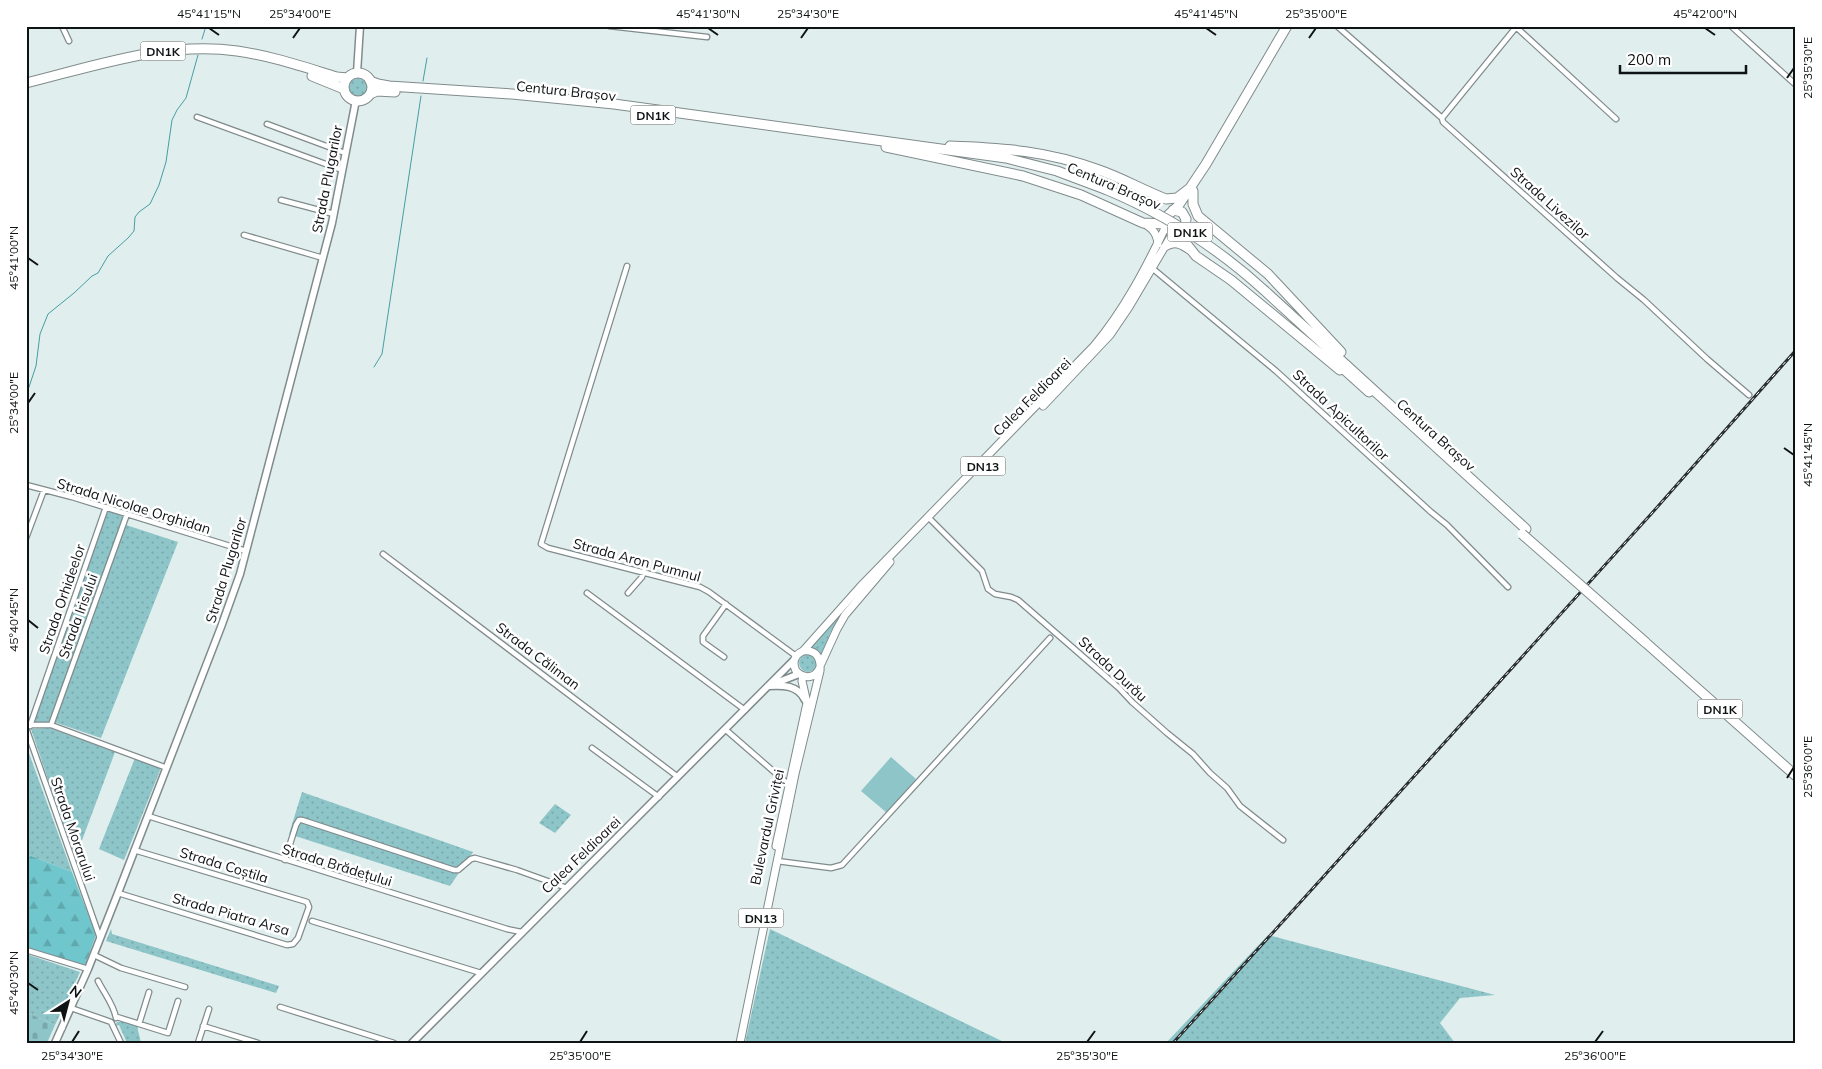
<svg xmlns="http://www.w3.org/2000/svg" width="1822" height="1069" font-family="Mulish,sans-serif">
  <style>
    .grass { fill: url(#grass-dots) }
    .forest { fill: url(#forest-firs) }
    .cemetery { fill: url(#cemetery-stones) }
    .garden { fill: #8dc5c8 }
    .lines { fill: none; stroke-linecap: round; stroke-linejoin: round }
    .stream { stroke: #459ea3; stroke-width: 1 }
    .street-casing { stroke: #808b8c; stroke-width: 7 }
    .secondary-casing { stroke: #808b8c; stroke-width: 9 }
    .primary-casing { stroke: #808b8c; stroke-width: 9 }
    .highway-casing { stroke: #808b8c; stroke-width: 11 }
    .street { stroke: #fff; stroke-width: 4.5 }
    .secondary { stroke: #fff; stroke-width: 6 }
    .primary { stroke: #fff; stroke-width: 7 }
    .highway { stroke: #fff; stroke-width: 9 }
    .rail-casing { stroke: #292e2f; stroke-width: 3 }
    .rail { stroke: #fff; stroke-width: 1; stroke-dasharray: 4; stroke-linecap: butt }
    .highway-bridge-casing { stroke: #808b8c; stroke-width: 11; stroke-linecap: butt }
    .highway-bridge { stroke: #fff; stroke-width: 9 }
    .ticks { fill: none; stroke: #0f1314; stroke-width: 2 }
    .labels { text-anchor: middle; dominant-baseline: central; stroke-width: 5; stroke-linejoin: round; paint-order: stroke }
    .shield { fill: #fff; stroke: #575a5a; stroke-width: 1 }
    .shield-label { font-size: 12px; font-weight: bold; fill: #0f1314 }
    .street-label { font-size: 14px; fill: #0f1314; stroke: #fff }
    .neatline { fill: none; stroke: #0f1314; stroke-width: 2 }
    .ticks-label { font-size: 12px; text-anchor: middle; fill: #0f1314 }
  </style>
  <defs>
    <pattern id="grass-dots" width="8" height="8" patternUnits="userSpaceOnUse" patternTransform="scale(1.25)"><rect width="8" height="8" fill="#8dc5c8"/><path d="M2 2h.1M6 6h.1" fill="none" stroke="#78a8ab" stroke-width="1.8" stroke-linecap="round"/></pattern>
    <pattern id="forest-firs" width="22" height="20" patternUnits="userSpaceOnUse" patternTransform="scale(1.25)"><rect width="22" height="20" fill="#6fc6cc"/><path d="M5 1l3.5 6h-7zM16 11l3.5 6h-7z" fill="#5fa9ae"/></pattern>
    <pattern id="cemetery-stones" width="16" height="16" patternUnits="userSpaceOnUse" patternTransform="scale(1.25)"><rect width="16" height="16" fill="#8dc5c8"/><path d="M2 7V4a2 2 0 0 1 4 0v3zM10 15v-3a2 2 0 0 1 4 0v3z" fill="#78a8ab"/></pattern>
  </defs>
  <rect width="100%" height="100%" fill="#e1eeee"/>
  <path class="grass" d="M349 87a9 9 0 1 1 18 0a9 9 0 1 1-18 0Z
    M108,511L125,516L126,525L178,542L101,738L54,722L32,724Z
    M843,611L830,633L821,655L815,650L807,649Z
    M799 663a9 9 0 1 1 18 0a9 9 0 1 1-18 0Z
    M49,728L115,752L75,859L31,729Z
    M26,745L72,872L26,854Z
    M135,758L161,768L124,860L99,849Z
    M302,792L473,852L450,886L289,834Z
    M555,804L571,815L555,833L539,823Z
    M111,929L112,934L279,986L276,993L106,941Z
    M770,929L1006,1043H745Z
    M1268,935L1495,995L1460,998L1440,1023L1455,1043H1166Z
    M26,954L80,972L55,1025L26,1012Z
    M124,1021L137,1026L141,1043H127L119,1025L115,1026L117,1022Z"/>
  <path class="forest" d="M26,854L72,872L96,935L85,965L26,947Z"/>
  <path class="cemetery" d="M26,1012L55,1025L47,1043H26Z"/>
  <path class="garden" d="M891,757L916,779L887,813L861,791Z"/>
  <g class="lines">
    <path class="stream" d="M202,39L206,26
      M423,81L427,58
      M374,367L382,354L421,96
      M26,396L36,366L40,334L48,314L74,293L92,276L98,273L108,256L128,238L134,231L135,217L139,212L150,204L159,185L166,162L172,120L177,110L186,98L198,55"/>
    <g class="street-casing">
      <path id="street" d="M62,26L69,41
        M609,26L707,37
        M1337,26L1442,118L1443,122L1617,278L1644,300L1707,359L1749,395
        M1731,26L1796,85
        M1516,27L1616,119
        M197,117L342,170
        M1442,118L1517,26
        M267,124L345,153
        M281,200L334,214
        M244,235L323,258
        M627,266L541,544L548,548L700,587L709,592L796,656
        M1152,268L1276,371L1431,512L1447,525L1508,587
        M26,485L72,497L246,551
        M931,520L982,571L988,589L995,594L1011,597L1018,600L1119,688L1132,702L1167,733L1193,754L1210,773L1227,788L1240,806L1283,840
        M26,538L44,490
        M383,554L678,777
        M587,593L745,710
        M628,593L642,577L644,571
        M724,657L703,642V636L726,604
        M28,725H51L167,768
        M51,725L127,514
        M30,726L106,507
        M26,728L100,938
        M726,730L788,784
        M592,748L659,797
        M148,816L507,929L521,932
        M285,860L296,825L299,820H302L454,870H458L471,859L475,858L517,870L567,888
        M777,861L831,868L842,865L1050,638
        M118,893L287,945L293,944L298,938L309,907L307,902L134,850
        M312,921L481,973
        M26,950L88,969
        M94,955L121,968L185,987
        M98,981C104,993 114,1005 116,1018
        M280,1007L394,1043
        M71,1008L111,1022L121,1043
        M117,1017L168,1033L178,1001
        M139,1024L149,992
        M203,1026L258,1043
        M198,1043L209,1009"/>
    </g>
    <g class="secondary-casing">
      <path id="secondary" d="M357,73L360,26
        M776,683L799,674
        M768,686C783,685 798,685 805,700
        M55,1043L88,969L118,893L221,627L240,574L332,223L356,100
        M412,1043L794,660"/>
    </g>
    <g class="primary-casing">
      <path id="primary" d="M1143,223C1152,228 1157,233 1158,244
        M1165,247C1174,241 1181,244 1189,250
        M1043,406L1110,335L1129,307L1174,231
        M821,664L837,629L845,615L890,562
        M820,667C816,678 805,680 796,671C792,663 794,655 803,651L860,587L1094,346C1124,310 1146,268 1166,226
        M776,846L807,703L802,681L803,676
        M740,1043L795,774L820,671C821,659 817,649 803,651"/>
    </g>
    <g class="highway-casing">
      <path id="highway" d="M344 87a14 14 0 1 1 28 0a14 14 0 1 1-28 0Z
        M312,76L344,89
        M370,81L378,84L389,86L512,94L614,104L1006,158L1057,171L1105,189
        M26,83C95,66 166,41 237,51C272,56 304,67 337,77L347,78
        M370,94L377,91L395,92
        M950,146C1004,148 1048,151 1099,170C1122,178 1143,190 1166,199L1177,198L1190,188
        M886,147L1023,176L1081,195L1143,223L1165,224
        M1193,191V204L1198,216L1268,274L1341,352
        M1173,210L1182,212L1186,219L1185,226L1177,232L1171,231L1166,226V217L1178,206L1206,164L1287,26
        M1177,232L1196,256L1231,280L1340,370
        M1265,291L1526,529
        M1338,364L1369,392
        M1645,642L1796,776"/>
    </g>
    <use href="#street" class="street"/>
    <use href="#secondary" class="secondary"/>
    <use href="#primary" class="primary"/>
    <use href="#highway" class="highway"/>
    <g class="rail-casing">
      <path id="rail" d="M1173,1043L1652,513L1796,350"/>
    </g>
    <use href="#rail" class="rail"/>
    <g class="highway-bridge-casing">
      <path id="highway-bridge" d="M1105,189C1165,214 1217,247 1265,291
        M1522,534L1645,642"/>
    </g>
    <use href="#highway-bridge" class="highway-bridge"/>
  </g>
  <path class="ticks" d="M209,28L219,35M708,28L718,35M1206,28L1216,35M1705,28L1715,35M293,38L300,28M801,38L808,28M1309,38L1316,28M1787,78L1794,68M28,258L38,265M28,403L35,393M1784,448L1794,455M28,620L38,628M1787,778L1794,767M28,983L38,990M72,1042L79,1031M580,1042L587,1031M1087,1042L1095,1031M1595,1042L1603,1031"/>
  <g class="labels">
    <g class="shield">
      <rect x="140.5" y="41.5" width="45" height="19" rx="4"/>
      <rect x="630.5" y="105.5" width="45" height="19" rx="4"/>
      <rect x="1167.5" y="222.5" width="45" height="19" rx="4"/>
      <rect x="960.5" y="456.5" width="45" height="19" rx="4"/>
      <rect x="1697.5" y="699.5" width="45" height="19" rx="4"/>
      <rect x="738.5" y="908.5" width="45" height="19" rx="4"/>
    </g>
    <g class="shield-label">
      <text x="163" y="51">DN1K</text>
      <text x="653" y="115">DN1K</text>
      <text x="1190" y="232">DN1K</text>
      <text x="983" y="466">DN13</text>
      <text x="1720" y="709">DN1K</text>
      <text x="761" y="918">DN13</text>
    </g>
    <g class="street-label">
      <text transform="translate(566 91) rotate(6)">Centura Brașov</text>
      <text transform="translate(327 179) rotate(-79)">Strada Plugarilor</text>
      <text transform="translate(1114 186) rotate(23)">Centura Brașov</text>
      <text transform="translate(1550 203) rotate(42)">Strada Livezilor</text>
      <text transform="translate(1032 397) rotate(-45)">Calea Feldioarei</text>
      <text transform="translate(1341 415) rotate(43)">Strada Apicultorilor</text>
      <text transform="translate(1436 435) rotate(42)">Centura Brașov</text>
      <text transform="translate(134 506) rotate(17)">Strada Nicolae Orghidan</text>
      <text transform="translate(637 560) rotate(15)">Strada Aron Pumnul</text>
      <text transform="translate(226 570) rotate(-73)">Strada Plugarilor</text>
      <text transform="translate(62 599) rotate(-71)">Strada Orhideelor</text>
      <text transform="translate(78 616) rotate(-70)">Strada Irisului</text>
      <text transform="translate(538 656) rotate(37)">Strada Căliman</text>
      <text transform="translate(1113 669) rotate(43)">Strada Durău</text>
      <text transform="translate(767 827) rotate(-78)">Bulevardul Griviței</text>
      <text transform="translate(73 829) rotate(71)">Strada Morarului</text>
      <text transform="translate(581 855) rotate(-44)">Calea Feldioarei</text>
      <text transform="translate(224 865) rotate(17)">Strada Coștila</text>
      <text transform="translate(337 865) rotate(17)">Strada Brădețului</text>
      <text transform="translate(231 914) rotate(16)">Strada Piatra Arsa</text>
    </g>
  </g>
  <rect width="1822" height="1069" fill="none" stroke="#ffffff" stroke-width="55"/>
  <g transform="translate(68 1002) rotate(36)" stroke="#ffffff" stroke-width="4" paint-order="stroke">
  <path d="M0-4L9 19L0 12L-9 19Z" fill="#0f1314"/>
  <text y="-8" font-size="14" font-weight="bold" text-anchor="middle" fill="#0f1314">N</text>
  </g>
  <path d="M1620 65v8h126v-8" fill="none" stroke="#0f1314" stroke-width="2.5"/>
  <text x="1627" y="65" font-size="15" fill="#0f1314" stroke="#ffffff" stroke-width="4" paint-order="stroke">200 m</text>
  <rect x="28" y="28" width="1766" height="1014" class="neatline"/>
  <g class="ticks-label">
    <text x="209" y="18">45°41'15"N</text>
    <text x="300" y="18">25°34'00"E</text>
    <text x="708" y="18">45°41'30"N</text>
    <text x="808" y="18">25°34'30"E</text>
    <text x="1206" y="18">45°41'45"N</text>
    <text x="1316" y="18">25°35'00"E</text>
    <text x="1705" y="18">45°42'00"N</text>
    <text transform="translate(1808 68) rotate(-90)" y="4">25°35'30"E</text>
    <text transform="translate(14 258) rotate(-90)" y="4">45°41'00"N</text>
    <text transform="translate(14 403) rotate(-90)" y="4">25°34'00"E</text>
    <text transform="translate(1808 455) rotate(-90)" y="4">45°41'45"N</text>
    <text transform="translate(14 620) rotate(-90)" y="4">45°40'45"N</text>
    <text transform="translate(1808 767) rotate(-90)" y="4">25°36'00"E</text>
    <text transform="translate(14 983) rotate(-90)" y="4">45°40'30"N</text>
    <text x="72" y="1060">25°34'30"E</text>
    <text x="580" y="1060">25°35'00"E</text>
    <text x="1087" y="1060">25°35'30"E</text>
    <text x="1595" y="1060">25°36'00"E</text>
  </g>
</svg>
